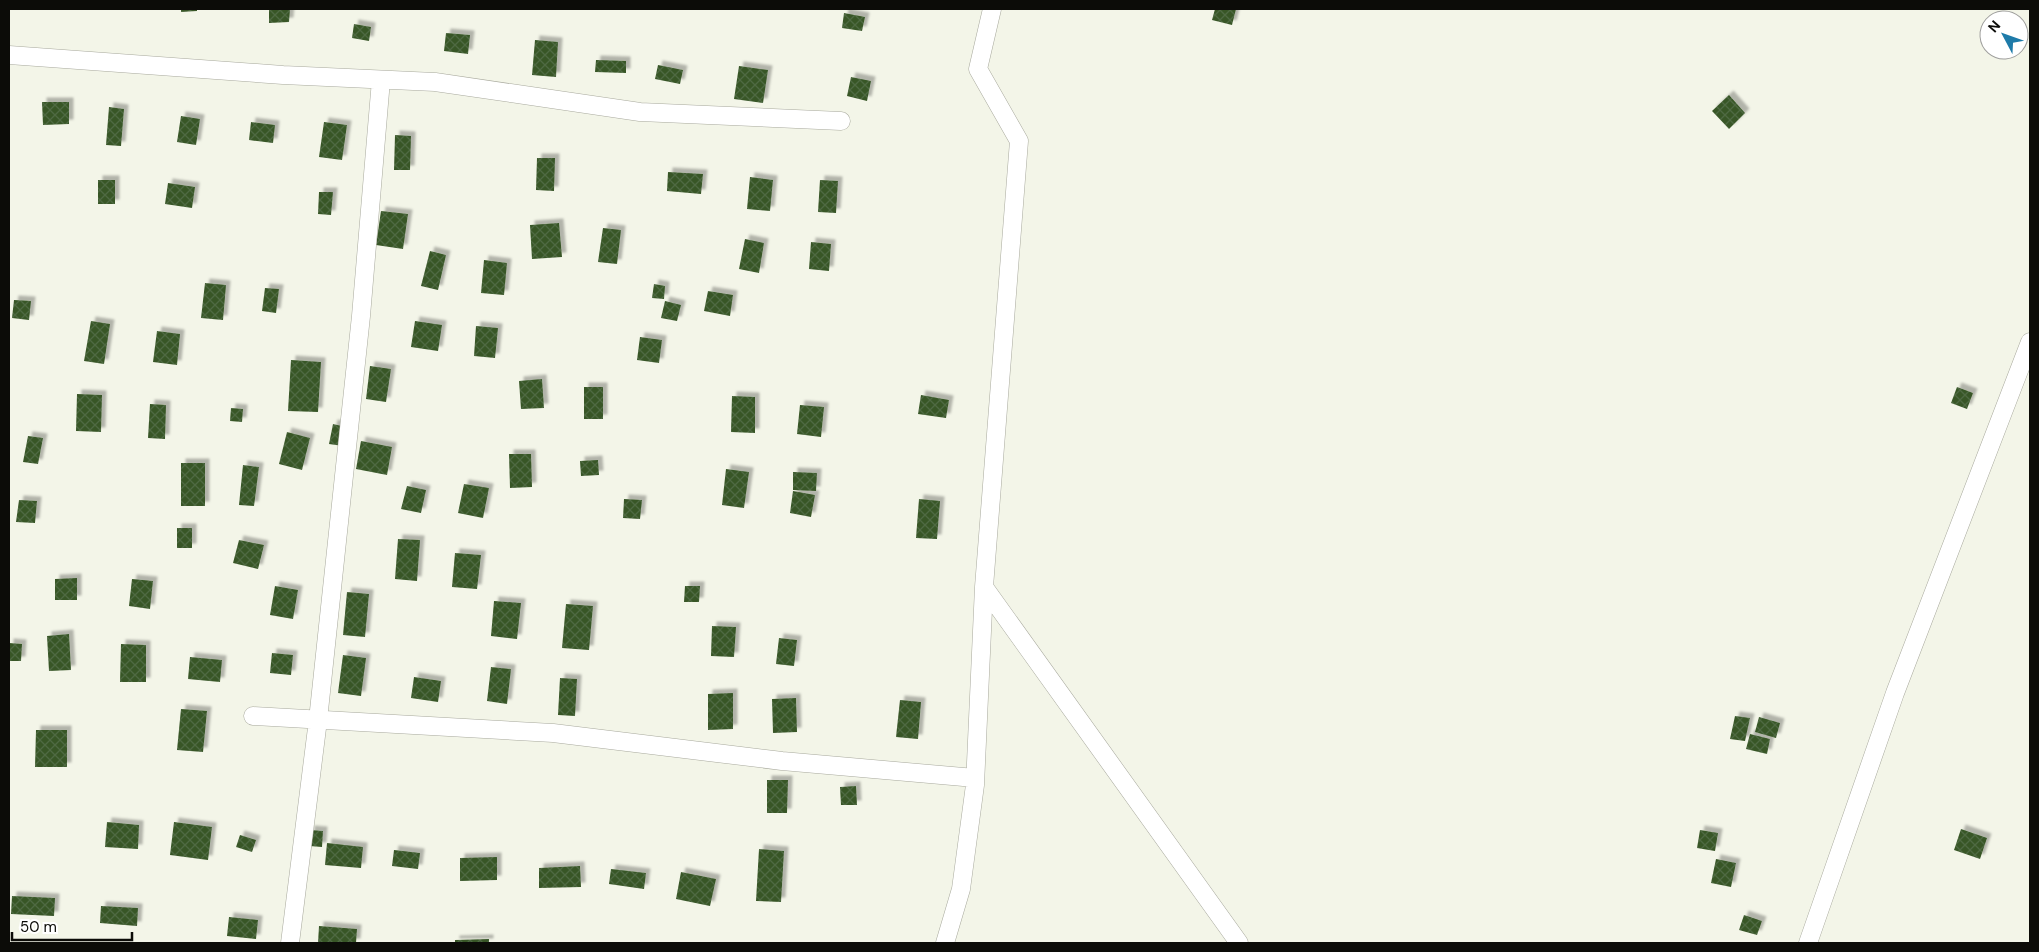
<svg xmlns="http://www.w3.org/2000/svg" width="2039" height="952" font-family="'DM Sans',sans-serif">
  <style>
    .building { fill: url(#building-cross-hatch); filter: url(#shadow) }
    .lines { fill: none; stroke-linecap: round; stroke-linejoin: round }
    .minor-casing { stroke: #a8a99d; stroke-width: 19 }
    .minor { stroke: #fff; stroke-width: 18 }
  </style>
  <defs>
    <pattern id="building-cross-hatch" width="8" height="8" patternUnits="userSpaceOnUse" patternTransform="scale(1.25)"><rect width="8" height="8" fill="#375627"/><path d="M0 0l8 8M0 8l8-8" fill="none" stroke="#506943"/></pattern>
    <filter id="shadow"><feDropShadow dx="4.5" dy="-4.5" stdDeviation="1" flood-color="#0004"/></filter>
  </defs>
  <rect width="100%" height="100%" fill="#f3f5e8"/>
  <path class="building" d="M181,9H197V11L181,12Z
    M269,9H290L289,22L269,23Z
    M1215,9H1236L1232,25L1212,20Z
    M844,13L865,17L862,31L842,28Z
    M354,24L371,27L369,41L352,38Z
    M446,33L470,35L468,54L444,51Z
    M535,40L558,42L556,77L532,75Z
    M596,60L626,61V73L595,72Z
    M658,65L683,70L680,84L655,79Z
    M739,66L768,70L763,103L734,99Z
    M851,77L871,81L867,101L847,96Z
    M1729,95L1745,113L1729,129L1712,111Z
    M42,102H69V124L43,125Z
    M109,107L124,109L121,146L106,145Z
    M181,116L200,119L196,145L177,142Z
    M251,122L275,125L273,143L249,140Z
    M324,122L347,125L342,160L319,157Z
    M395,135L411,136L410,170H394Z
    M537,158H555L554,191L536,190Z
    M668,172L703,174L701,194L667,191Z
    M750,177L773,180L770,211L747,209Z
    M98,180H115V204H98Z
    M820,180L838,181L836,213L818,212Z
    M168,183L195,187L192,208L165,204Z
    M319,192H333L331,215L318,214Z
    M381,211L408,214L403,249L376,245Z
    M559,223L562,257L532,259L530,225Z
    M603,228L621,230L617,264L598,262Z
    M745,239L764,243L759,273L739,269Z
    M811,242L831,244L829,271L809,269Z
    M430,251L446,255L438,290L421,286Z
    M484,260L507,263L504,295L481,293Z
    M205,283L226,285L223,320L201,318Z
    M654,284L665,286L664,299L652,298Z
    M265,288L279,289L276,313L262,311Z
    M708,291L733,295L730,316L704,311Z
    M14,300L31,301L29,320L12,318Z
    M665,301L681,305L677,321L661,318Z
    M91,321L110,324L104,364L84,361Z
    M415,321L442,325L438,351L411,347Z
    M476,326L498,328L495,358L474,356Z
    M157,331L180,334L177,365L153,362Z
    M640,337L662,340L659,363L637,360Z
    M291,360L321,362L318,412L288,411Z
    M370,366L391,369L386,402L366,399Z
    M542,379L544,408L521,409L519,381Z
    M584,387H603V419H584Z
    M1957,387L1973,393L1967,409L1951,403Z
    M77,394L102,395L101,432L76,431Z
    M921,395L949,400L946,418L918,414Z
    M732,396L755,397V433L731,432Z
    M150,404L166,405L165,439L148,438Z
    M800,405L824,407L821,437L797,434Z
    M231,408L243,409L242,422L230,421Z
    M333,424L346,427L343,446L329,444Z
    M287,432L310,438L302,470L279,464Z
    M28,436L43,438L38,464L23,462Z
    M361,441L392,447L387,475L356,469Z
    M509,454H531L532,487L510,488Z
    M598,460L599,475L581,476L580,461Z
    M181,463H205V506H181Z
    M243,465L259,467L254,506L239,505Z
    M726,469L749,472L744,508L722,505Z
    M793,472L817,473L816,491L793,490Z
    M464,484L489,488L483,518L458,513Z
    M407,486L426,490L421,513L401,509Z
    M793,491L815,495L811,517L790,513Z
    M624,499L642,500L640,519L623,518Z
    M919,499L940,501L937,539L916,538Z
    M19,500L37,501L35,523L16,522Z
    M177,528H192V548H177Z
    M398,539L420,540L417,581L395,579Z
    M239,540L264,545L258,569L233,563Z
    M455,553L481,555L477,589L452,587Z
    M77,578V600H55V579Z
    M132,579L153,581L150,609L129,606Z
    M275,586L298,590L293,619L270,615Z
    M685,586H700L699,602H684Z
    M347,592L369,594L365,637L343,635Z
    M494,601L521,603L517,639L491,636Z
    M566,604L593,606L589,650L562,648Z
    M712,626L736,627L734,657L711,656Z
    M69,634L71,670L49,671L47,636Z
    M779,638L797,640L794,666L776,664Z
    M9,643L22,644L21,661H9Z
    M121,644L146,645V682H120Z
    M272,653L293,655L291,675L270,673Z
    M343,655L366,658L361,696L338,693Z
    M190,657L222,660L220,682L188,679Z
    M491,667L511,669L507,704L487,701Z
    M414,677L441,681L438,702L411,698Z
    M560,678L577,679L575,716L558,715Z
    M733,693V729L708,730V694Z
    M796,698L797,732L773,733L772,699Z
    M900,700L921,702L918,739L896,737Z
    M181,709L207,711L203,752L177,750Z
    M1735,716L1750,718L1745,741L1730,739Z
    M1759,717L1780,723L1776,738L1755,732Z
    M36,730H67V767H35Z
    M1750,734L1770,739L1767,754L1746,749Z
    M767,780H788L787,813H767Z
    M856,786L857,805H841L840,787Z
    M107,822L139,825L138,849L105,847Z
    M174,822L212,827L208,860L170,855Z
    M1961,829L1987,838L1980,859L1954,850Z
    M310,830L323,831L322,847L309,846Z
    M1700,830L1718,833L1715,851L1697,848Z
    M240,835L256,840L252,852L236,847Z
    M327,843L363,847L361,868L325,865Z
    M759,849L784,851L781,902L756,901Z
    M394,850L420,853L418,869L392,866Z
    M497,857V880L460,881V858Z
    M1716,859L1736,863L1731,887L1711,883Z
    M580,866L581,887L539,888V868Z
    M611,869L646,873L644,889L609,884Z
    M681,872L716,879L710,906L676,899Z
    M12,896L55,898L54,916L11,914Z
    M101,906L138,908L137,926L100,923Z
    M1744,915L1762,921L1757,935L1739,930Z
    M229,917L258,920L256,939L227,936Z
    M319,926L357,929L356,943H318Z
    M489,939V943H455V940Z"/>
  <g class="lines">
    <g class="minor-casing">
      <path id="minor" d="M992,9L978,69L1019,141L984,587L1239,943
        M9,55L283,75L435,82L640,112L841,121
        M253,716L553,733L782,761L975,778
        M290,943L318,720L361,316L381,80
        M945,943L961,889L975,785L984,587
        M1808,943L1895,693L2030,342"/>
    </g>
    <use href="#minor" class="minor"/>
  </g>
  <rect width="2039" height="952" fill="none" stroke="#0c0c08" stroke-width="20"/>
  <g transform="translate(2004 35) rotate(311)"><circle r="24" fill="#ffffff" stroke="#9e9e9c"/>
  <path d="M0-4L9 19L0 12L-9 19Z" fill="#1e7ba9"/>
  <text y="-8" font-size="14" font-weight="bold" text-anchor="middle" fill="#0c0c08">N</text>
  </g>
  <path d="M12 932v8h120v-8" fill="none" stroke="#0c0c08" stroke-width="2.5"/>
  <text x="20" y="932" font-size="15" fill="#0c0c08" stroke="#ffffff" stroke-width="4" paint-order="stroke">50 m</text>
</svg>
